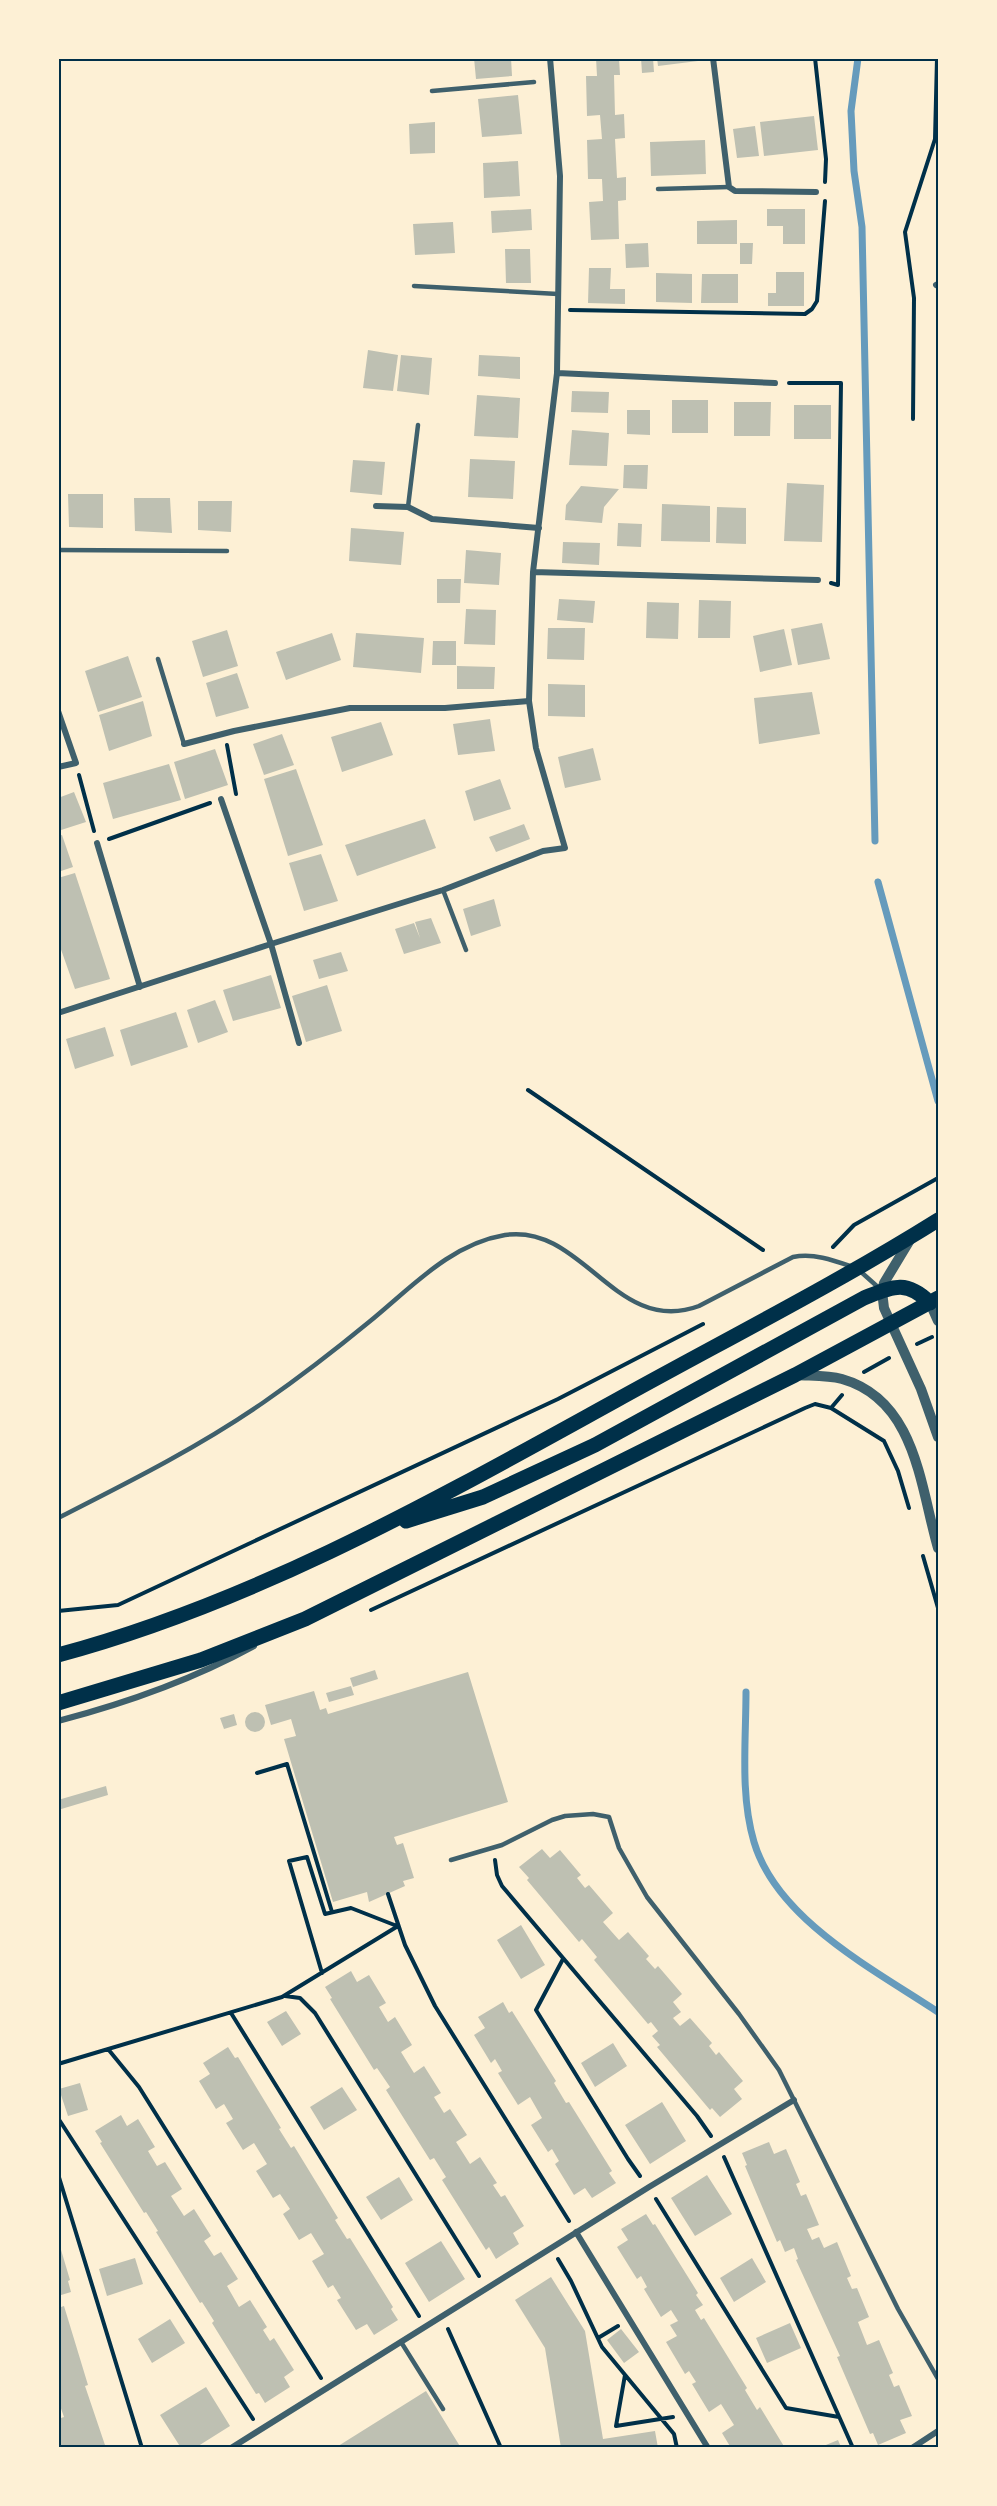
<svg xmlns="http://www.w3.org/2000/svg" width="997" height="2506" font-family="'Exo 2',sans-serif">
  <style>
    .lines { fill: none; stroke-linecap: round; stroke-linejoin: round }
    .stream { stroke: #669bbc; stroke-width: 7 }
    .building { fill: #bec0b2 }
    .path { stroke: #003049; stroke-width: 4 }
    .service { stroke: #3f606c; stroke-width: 4.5 }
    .minor { stroke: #3f606c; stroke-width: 6 }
    .tertiary { stroke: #3f606c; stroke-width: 10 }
    .primary { stroke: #003049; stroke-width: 15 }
    .neatline { fill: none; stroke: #003049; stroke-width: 2 }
  </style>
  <rect width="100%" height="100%" fill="#fdf0d5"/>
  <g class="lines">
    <path class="stream" d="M858,58L851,111L854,171L862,227L875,841
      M878,882L938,1101
      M746,1692C746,1741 740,1795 754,1842C777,1920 875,1970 938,2012"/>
  </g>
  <path class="building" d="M474,58H511L512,76L476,79Z
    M596,58H619L620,75H614L615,115L624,114L625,138L615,139L617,178L626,177V200L618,201L619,239L591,240L589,202L603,201L602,179H588L587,140L602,139L600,115L587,116L586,76H597Z
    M641,58H653L654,72L642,73Z
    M657,58H698V61L658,66Z
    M518,95L522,134L482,137L478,99Z
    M814,116L818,150L764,156L760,122Z
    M435,122V153L410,154L409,124Z
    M755,126L759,156L737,158L733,129Z
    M705,140L706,174L651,176L650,142Z
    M518,161L520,196L484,198L483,163Z
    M531,209L532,230L492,233L491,211Z
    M767,209H805V244H783V226H767Z
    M737,220V244H697V221Z
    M453,222L455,253L415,255L413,224Z
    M648,243L649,267L626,268L625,244Z
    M740,243H753L752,264H740Z
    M505,249H530L531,283H506Z
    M589,268H611L610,289H625V304L588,303Z
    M776,272H804V306H768V293H776Z
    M656,273L692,274V303L656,302Z
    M702,274H738V303H701Z
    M368,350L398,355L393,391L363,388Z
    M401,355L432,358L429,395L397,391Z
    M479,355L520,357V379L478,376Z
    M572,391L609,392L608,413L571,412Z
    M477,395L520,398L518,438L474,436Z
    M672,400H708V433H672Z
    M734,402H771L770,436H734Z
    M794,405H831V439H794Z
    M627,410H650V435L627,434Z
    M572,430L609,433L607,466L569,465Z
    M470,459L515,461L513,499L468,497Z
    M353,460L385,462L382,495L350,492Z
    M624,465H648L647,489L623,488Z
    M787,483L824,485L822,542L784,541Z
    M581,486L619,489L604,507L602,523L565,520L566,505Z
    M68,494H103V528L69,527Z
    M134,498H170L172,533L135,531Z
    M198,501H232L231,532L198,530Z
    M662,504L710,506V542L661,541Z
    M717,507L746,508V544L716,543Z
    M618,523L642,524L641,547L617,546Z
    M351,528L404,532L401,565L349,561Z
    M563,542L600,543L599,565L562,563Z
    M466,550L501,553L499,585L464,583Z
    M437,579H461L460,603H437Z
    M559,599L595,601L593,623L557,620Z
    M699,600L731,601L730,638H698Z
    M647,602L679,603L678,639L646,638Z
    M466,609L496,610L495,645L464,644Z
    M822,623L830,659L798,665L791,629Z
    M548,628H585L584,660L547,659Z
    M784,629L792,665L760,672L753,636Z
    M227,630L238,666L203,677L192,641Z
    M332,633L341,660L286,680L276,652Z
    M356,633L424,638L421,673L353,667Z
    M433,641H456V665H432Z
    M128,656L142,697L98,712L85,671Z
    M457,666L495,667L494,689H457Z
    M237,673L249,708L216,717L206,683Z
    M548,684L585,685V717L548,716Z
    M812,692L820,734L759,744L754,698Z
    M143,701L152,736L109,751L99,715Z
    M490,719L495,751L458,755L453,724Z
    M381,722L393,755L342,772L331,737Z
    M282,734L294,765L264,775L253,744Z
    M593,748L601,780L565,788L558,757Z
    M215,749L228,785L185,799L174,762Z
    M169,764L181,800L113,819L103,783Z
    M296,769L323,845L288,856L264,779Z
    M500,779L511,809L474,821L465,791Z
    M74,792L86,822L58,831V798Z
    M425,819L436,848L357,876L345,845Z
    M524,824L530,839L496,852L489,837Z
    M62,835L73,867L58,872V836Z
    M321,854L338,901L304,911L289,863Z
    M75,873L110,979L75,989L58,941V878Z
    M494,899L501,926L471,936L463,909Z
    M431,918L441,943L404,954L395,929L414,923L420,938L415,922Z
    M341,952L348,971L319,979L313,960Z
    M271,975L281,1008L233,1021L223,990Z
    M327,985L342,1031L306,1042L292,996Z
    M215,1000L228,1032L198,1043L187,1010Z
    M176,1012L188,1047L131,1066L120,1030Z
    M105,1027L114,1056L75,1069L66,1039Z
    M375,1670L378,1679L353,1687L350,1678Z
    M468,1672L508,1802L394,1837L397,1845L403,1843L414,1878L403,1881L405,1886L369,1902L367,1892L333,1902L284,1739L296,1736L291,1719L271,1725L265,1705L314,1691L320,1710L326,1708L328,1714Z
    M351,1686L354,1695L329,1702L326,1693Z
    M245 1722a10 10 0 1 1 20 0a10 10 0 1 1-20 0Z
    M234,1714L237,1725L224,1729L220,1718Z
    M106,1786L108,1795L58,1810V1800Z
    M542,1849L550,1858L560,1850L581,1875L577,1878L585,1888L589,1885L613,1913L603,1922L619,1940L628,1932L649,1956L646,1959L655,1969L658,1966L682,1994L673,2002L681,2012L673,2018L680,2026L690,2018L712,2043L709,2046L716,2055L719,2052L743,2081L734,2089L742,2099L720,2117L712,2108L710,2110L657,2047L660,2045L652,2036L658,2031L651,2022L648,2024L594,1960L597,1957L582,1939L579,1942L527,1880L529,1878L519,1867Z
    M521,1925L545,1965L521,1979L497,1940Z
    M351,1971L357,1982L369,1975L386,2003L379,2007L388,2022L395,2017L412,2045L401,2052L414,2073L424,2066L441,2093L434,2097L444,2113L450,2109L467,2135L456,2142L470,2164L480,2157L497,2183L493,2185L501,2197L505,2195L524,2226L513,2233L519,2244L496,2259L489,2247L486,2250L442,2180L446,2177L434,2158L430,2160L386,2090L390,2087L377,2068L374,2070L330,1999L332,1998L325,1987Z
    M503,2002L509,2013L512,2011L556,2081L554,2083L566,2103L569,2102L612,2171L609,2173L616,2183L592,2198L585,2188L574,2195L555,2164L559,2161L552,2149L548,2152L531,2125L542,2118L530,2097L518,2105L498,2073L502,2071L495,2059L491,2063L474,2035L485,2028L478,2017Z
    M286,2011L301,2034L282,2046L267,2022Z
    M613,2043L627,2066L595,2087L581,2063Z
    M228,2047L235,2058L238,2057L281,2128L279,2129L291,2148L294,2146L338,2218L335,2220L347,2239L350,2238L393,2307L391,2309L398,2320L374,2335L367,2324L356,2330L337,2300L341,2298L333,2285L328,2288L312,2261L324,2254L311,2233L299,2240L283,2214L290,2209L280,2194L273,2198L256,2171L267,2164L254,2143L243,2150L226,2123L233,2119L224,2104L216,2109L199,2081L210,2074L203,2063Z
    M80,2083L88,2110L68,2116L59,2089Z
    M342,2087L357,2110L324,2130L310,2107Z
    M662,2102L686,2141L650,2164L625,2125Z
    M121,2115L127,2126L138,2119L155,2147L148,2151L157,2166L165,2162L182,2189L171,2196L184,2216L194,2209L211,2236L204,2241L214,2256L221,2252L238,2279L227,2286L239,2307L250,2300L267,2327L263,2330L270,2341L274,2338L294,2370L284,2377L290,2387L265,2403L259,2393L256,2394L212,2323L214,2321L202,2302L200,2303L156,2232L158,2231L146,2212L144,2213L100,2143L102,2142L95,2131Z
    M769,2142L774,2154L786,2149L800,2182L796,2184L801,2196L806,2194L819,2225L807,2229L812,2240L819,2237L824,2248L837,2242L851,2276L847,2278L852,2289L857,2288L869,2317L858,2322L867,2345L879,2340L893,2373L889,2375L894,2387L899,2385L912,2416L900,2420L906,2433L878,2445L873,2433L870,2434L837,2357L840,2356L796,2260L798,2259L794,2248L785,2252L780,2240L777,2242L745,2166L747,2165L742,2153Z
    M707,2175L732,2214L695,2236L671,2198Z
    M399,2177L413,2200L381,2220L366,2197Z
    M646,2214L653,2225L655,2224L698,2293L696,2295L703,2305L695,2310L701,2320L704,2318L747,2388L745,2390L757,2410L760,2407L785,2448H731L722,2433L734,2425L721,2404L709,2412L692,2384L696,2382L689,2371L685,2374L666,2342L677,2336L670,2325L678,2321L671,2310L661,2317L644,2289L647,2287L641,2276L637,2279L617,2247L628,2240L621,2229Z
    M441,2241L465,2279L429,2302L405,2263Z
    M59,2243L70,2280L68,2281L71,2292L58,2296Z
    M135,2258L143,2284L107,2296L99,2269Z
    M752,2258L766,2282L734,2302L720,2278Z
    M551,2277L585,2331L603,2439L655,2431L658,2448H561L545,2348L515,2300Z
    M58,2301L61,2307L64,2306L88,2385L85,2386L106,2448H60L58,2419L64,2417L58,2400Z
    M170,2319L185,2343L152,2363L138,2339Z
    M790,2323L801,2348L767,2363L756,2338Z
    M621,2329L639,2352L624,2363L607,2340Z
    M206,2387L230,2426L195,2448H181L160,2415Z
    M426,2391L461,2448H335Z
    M838,2440L841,2447H821Z"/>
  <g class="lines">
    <path class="path" d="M815,58L826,159L825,182
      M937,58L935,139H938
      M570,310L805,314L812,309L817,301L825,201
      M789,383H841L838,585L831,583
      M913,419L914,298L905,232L935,139
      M227,745L236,794
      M79,775L94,831
      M109,839L210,803
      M528,1090L763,1250
      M833,1247L854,1225L938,1178
      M917,1344L932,1337
      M864,1372L889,1358
      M831,1408L884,1441L898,1471L909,1508
      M923,1556L938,1608
      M371,1610L805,1408L815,1404L831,1408L842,1395
      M58,1611L118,1605L558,1399L703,1324
      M257,1773L287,1764L332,1912
      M495,1860L497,1875L502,1886L697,2116L711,2136
      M388,1894L405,1945L435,2006L569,2221
      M563,1959L536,2010L628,2159L640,2176
      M322,1973L289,1861L307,1857L325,1914L351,1908L397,1926
      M285,1996L300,1998L315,2013L479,2276
      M231,2013L419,2316
      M108,2049L139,2087L321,2378
      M58,2064L282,1997L398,1926
      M58,2118L253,2419
      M724,2157L853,2448
      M58,2174L142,2448
      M656,2199L786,2408L839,2417
      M558,2259L571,2281L602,2347L674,2434L677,2448
      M448,2329L501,2448
      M598,2338L618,2326
      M625,2375L616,2426L673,2417"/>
    <path class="service" d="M432,91L534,82
      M658,189L729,187
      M414,286L558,294
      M408,507L418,425
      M58,550L227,551
      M158,659L184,744
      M443,890L466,950
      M860,1271L879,1288
      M58,1518C129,1482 199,1447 264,1402C300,1377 335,1350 369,1322C411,1288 450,1244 505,1235C583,1223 616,1337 699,1306L793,1257C814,1253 833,1260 853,1267
      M451,1860L502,1845L552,1820L565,1816L593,1814L609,1817L619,1848L647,1897L739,2014L779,2070L898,2309L938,2379
      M401,2342L443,2409"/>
    <path class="minor" d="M713,58L729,187L735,191L816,192
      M936,285L938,284
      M557,373L775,383
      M376,506L408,507L432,519L539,528
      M533,572L818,580
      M58,711L76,763L58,767
      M184,744L234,731L350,708H445L529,701
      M221,799L271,944L443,890L543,851L565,848L536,748L529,701L533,572L557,373L560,176L550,58
      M97,843L140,987
      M58,1013L271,944L299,1043
      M58,1721C127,1703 192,1680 254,1646
      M576,2232L708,2448
      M231,2448L649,2187L794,2100
      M912,2448L938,2431"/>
    <path class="tertiary" d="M910,1240L884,1283L882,1291L884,1308L921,1389L938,1437
      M930,1303L938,1321
      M796,1375C811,1376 827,1375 842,1379C916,1400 920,1486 938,1548"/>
    <path class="primary" d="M406,1521L483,1497L595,1445L864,1298C892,1287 906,1279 930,1303
      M58,1655C256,1602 437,1499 615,1401C723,1341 834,1285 938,1220
      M58,1703L201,1660L305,1619L795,1375L938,1298"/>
  </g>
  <rect width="997" height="2506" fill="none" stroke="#fdf0d5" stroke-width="120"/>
  <rect x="60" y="60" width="877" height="2386" class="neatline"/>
</svg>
